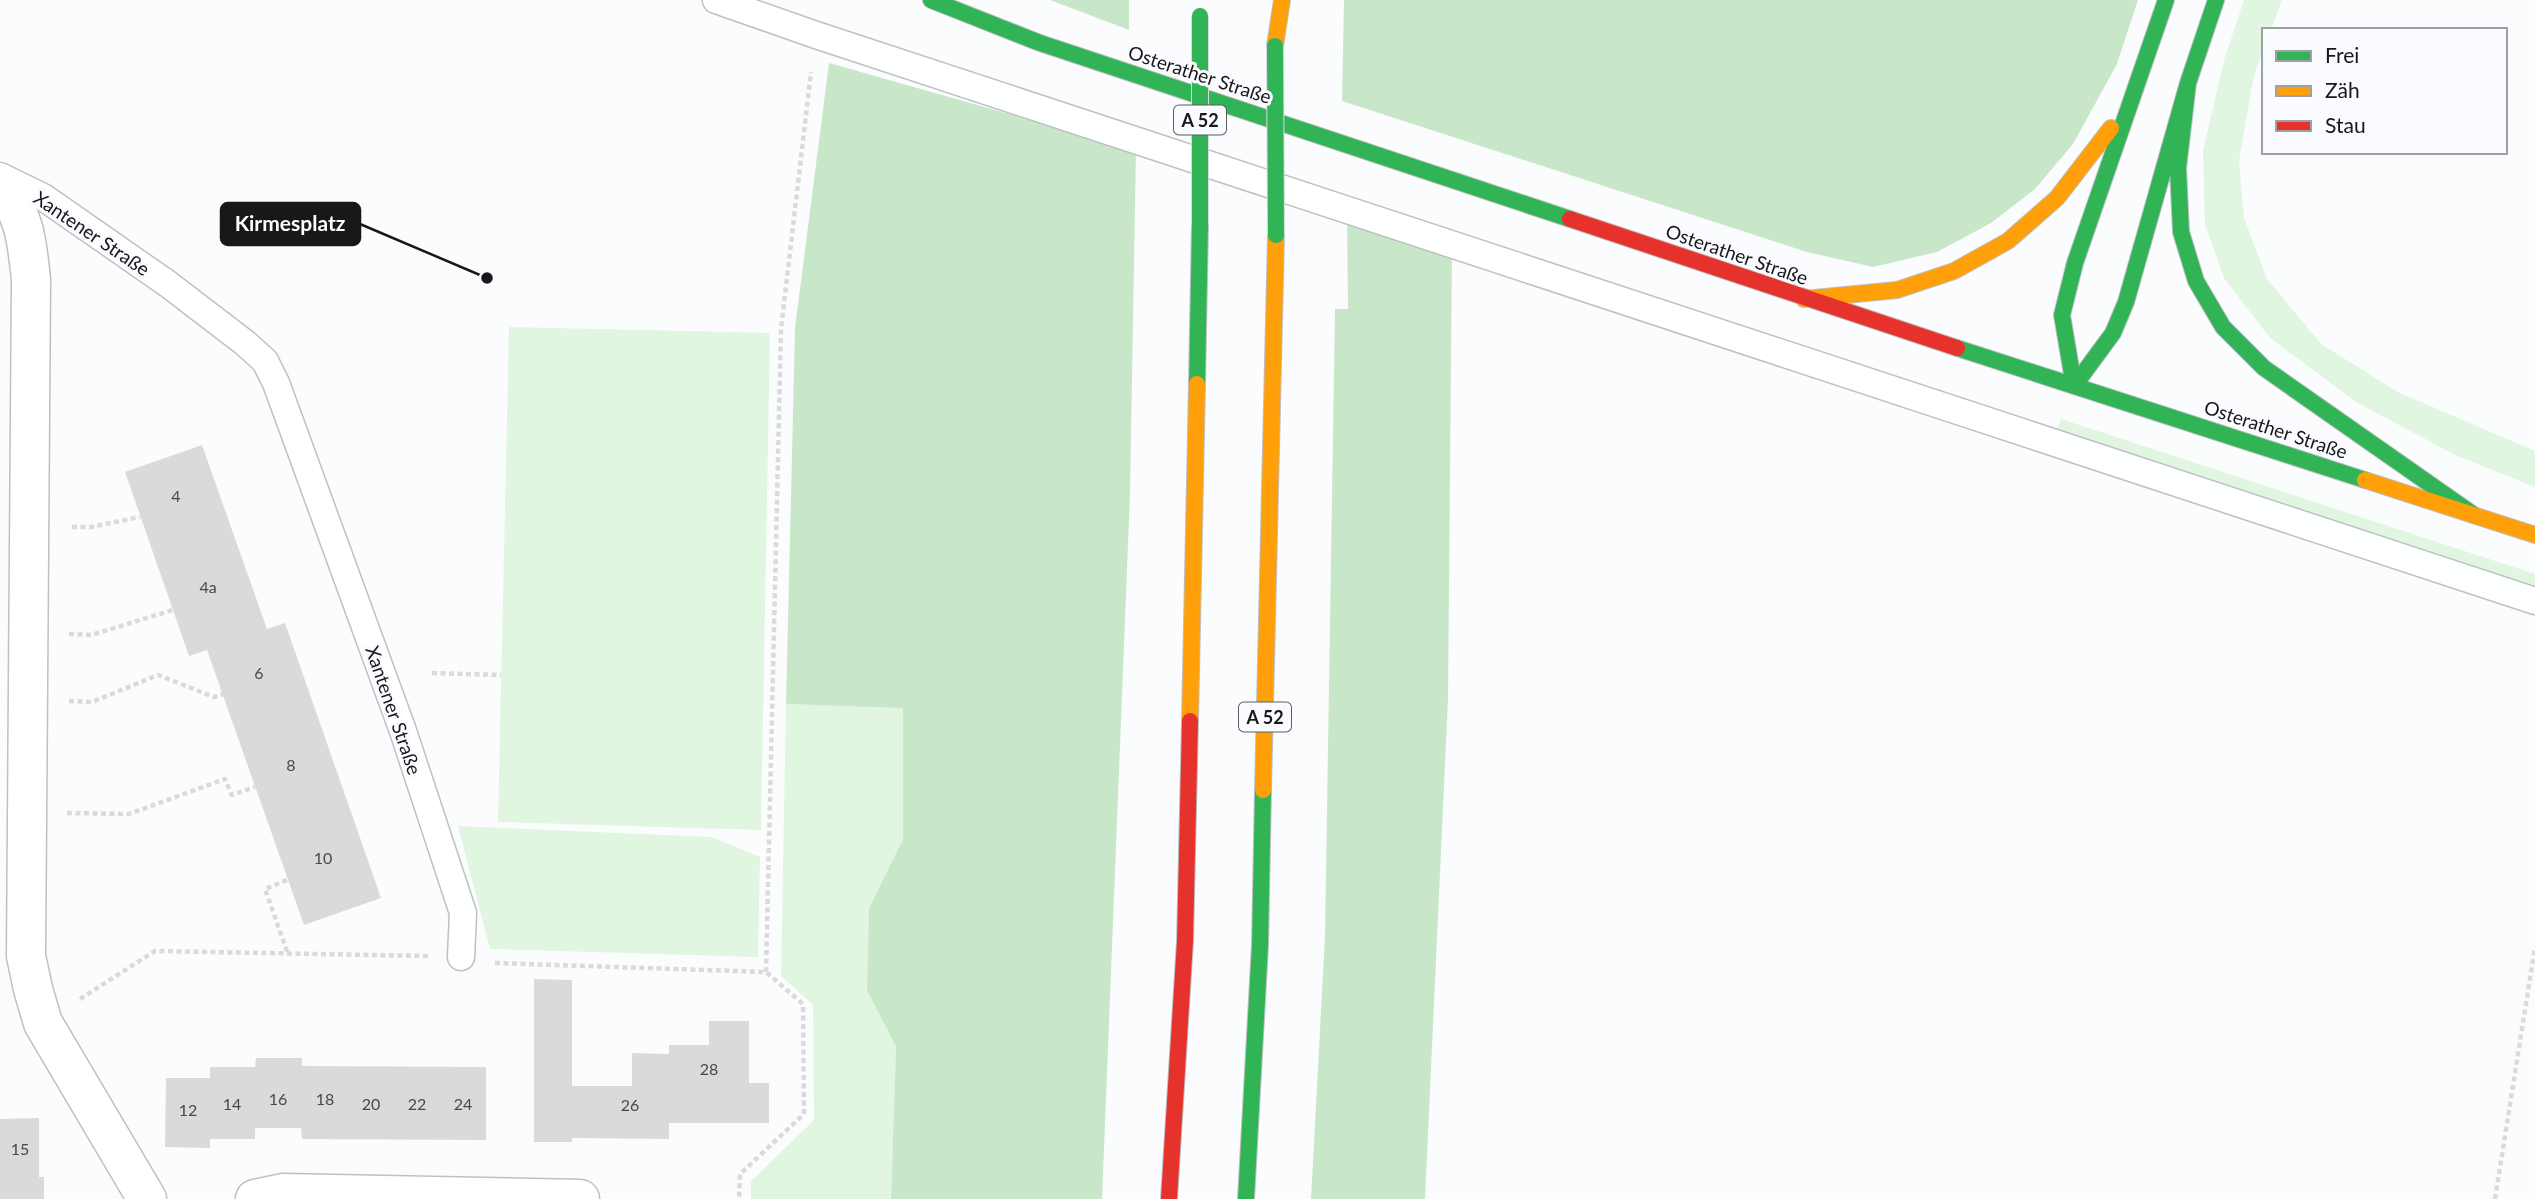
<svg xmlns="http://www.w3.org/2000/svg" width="2535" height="1199" font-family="Lato,sans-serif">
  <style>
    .green { fill: #e1f6e0 }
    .forest { fill: #c8e7c8 }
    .building { fill: #dadadc }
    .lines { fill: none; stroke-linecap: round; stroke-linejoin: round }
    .lane-casing { stroke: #bfc0c2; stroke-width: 29 }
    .street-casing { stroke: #bfc0c2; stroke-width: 41 }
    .fast-casing { stroke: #bfc0c2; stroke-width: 18 }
    .slow-casing { stroke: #bfc0c2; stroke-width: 18 }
    .jam-casing { stroke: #bfc0c2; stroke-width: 18 }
    .path { stroke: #dadada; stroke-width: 4.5; stroke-dasharray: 5 3.5; stroke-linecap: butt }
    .lane { stroke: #feffff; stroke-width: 26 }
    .street { stroke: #feffff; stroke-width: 38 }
    .fast { stroke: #30b455; stroke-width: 16 }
    .slow { stroke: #ff9f0a; stroke-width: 16 }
    .jam { stroke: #e5322d; stroke-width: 16 }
    .fast-bridge-casing { stroke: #d8d9da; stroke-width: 18; stroke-linecap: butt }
    .fast-bridge { stroke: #30b455; stroke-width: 16 }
    .labels { text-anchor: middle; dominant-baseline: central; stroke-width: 6; stroke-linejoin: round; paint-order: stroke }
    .number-label { font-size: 16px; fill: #48484a }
    .shield { fill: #fafbff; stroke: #5b5c5f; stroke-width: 2 }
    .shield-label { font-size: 18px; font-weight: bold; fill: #17181a }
    .street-label { font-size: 19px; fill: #17181a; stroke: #fafbff }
    .leader { fill: none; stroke: #17181a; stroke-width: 2.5 }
    .callout-dot { fill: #17181a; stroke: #fafbff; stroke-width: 2.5 }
    .callout { fill: #17181a; stroke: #17181a; stroke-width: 2.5 }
    .callout-label { font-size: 21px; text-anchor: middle; font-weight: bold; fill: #fff }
  </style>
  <rect width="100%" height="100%" fill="#fbfcfe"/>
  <path class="green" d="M2244,0H2282L2271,30H2264V49L2254,75L2239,161L2244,218L2267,279L2321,344L2398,392L2535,451V487L2455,455L2356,402L2270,338L2224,278L2205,225L2203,151L2224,60Z
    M509,327L770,333L761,830L498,822Z
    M2061,419L2535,574V588L2057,428Z
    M786,704L903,707V839L869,908L867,990L896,1047L891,1199H751V1181L814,1120L813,1005L781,976Z
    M458,826L712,837L760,857L758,957L490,949Z"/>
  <path class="forest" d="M1050,0H1129V30Z
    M1344,0H2138L2117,64L2073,144L2035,189L1991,223L1937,252L1873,267L1807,252L1342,101Z
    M829,63L1136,150L1130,494L1102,1199H891L896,1047L867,990L869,908L903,839V708L786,704L795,328Z
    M1347,216L1452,251L1448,699L1425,1199H1311L1325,936L1335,309H1348Z"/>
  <path class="building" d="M202,445L267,629L285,623L381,898L304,925L207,650L189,656L125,472Z
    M534,979L572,980V1086H632V1053L669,1054V1045H709V1021H749V1083H769V1123H669V1139L572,1138V1142H534Z
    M256,1058H302V1066L486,1067V1140L302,1139L301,1128H255V1139H210V1148L165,1147L166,1078H210V1067H255Z
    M39,1118V1177H44V1199H0V1119Z"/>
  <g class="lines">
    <g class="lane-casing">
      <path id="lane" d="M716,0L816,35L2535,601
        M0,176L43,197L168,284L245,343L265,361L276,383L403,731L463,913L461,957"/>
    </g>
    <g class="street-casing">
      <path id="street" d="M0,184C25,215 27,241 31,280L26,956L33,989L43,1023L147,1199
        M255,1199L283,1193L580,1199"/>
    </g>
    <g class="fast-casing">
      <path id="fast" d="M931,0L1040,43L1570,219
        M2188,83L2178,168L2181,232L2196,281L2223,327L2264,368L2474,515
        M1957,348L2365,480
        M1197,384L1200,225
        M2074,386L2113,333L2126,302L2188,83L2216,0
        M2074,386L2062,315L2075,263L2166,0
        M1246,1199L1260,945L1263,790"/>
    </g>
    <g class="slow-casing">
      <path id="slow" d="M1275,46L1282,0
        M1804,299L1897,290L1954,271L2008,241L2057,198L2111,128
        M2365,480L2535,535
        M1190,721L1197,384
        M1263,790L1276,235"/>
    </g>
    <g class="jam-casing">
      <path id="jam" d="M1570,219L1957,348
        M1169,1199L1185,941L1190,721"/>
    </g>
    <path class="path" d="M72,527H91L140,517
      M69,634L91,635L173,610
      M432,673L501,675
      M69,701L92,702L158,675L214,697L223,694
      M67,813L129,814L225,779L232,795L255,787
      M287,880L265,889L288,954
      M495,963L766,972L803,1004L804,1114L740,1174L739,1199
      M766,972L781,329L811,72
      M80,999L155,951L428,956
      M2495,1199L2535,947"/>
    <use href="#lane" class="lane"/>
    <use href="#street" class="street"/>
    <use href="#fast" class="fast"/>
    <use href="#slow" class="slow"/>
    <use href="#jam" class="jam"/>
    <g class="fast-bridge-casing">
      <path id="fast-bridge" d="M1200,16V225
        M1275,46L1276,235"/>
    </g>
    <use href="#fast-bridge" class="fast-bridge"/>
  </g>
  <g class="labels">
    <g class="number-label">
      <text x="176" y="495">4</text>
      <text x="208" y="586">4a</text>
      <text x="259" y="672">6</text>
      <text x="291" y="764">8</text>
      <text x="323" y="857">10</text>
      <text x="709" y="1068">28</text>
      <text x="278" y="1098">16</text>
      <text x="325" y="1098">18</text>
      <text x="232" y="1103">14</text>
      <text x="371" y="1103">20</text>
      <text x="417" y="1103">22</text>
      <text x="463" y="1103">24</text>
      <text x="630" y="1104">26</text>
      <text x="188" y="1109">12</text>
      <text x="20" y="1148">15</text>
    </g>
    <g class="shield">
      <rect x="1174" y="105.5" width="52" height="29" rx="5"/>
      <rect x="1239" y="702.5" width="52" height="29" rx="5"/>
    </g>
    <g class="shield-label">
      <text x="1200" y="120">A 52</text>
      <text x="1265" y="717">A 52</text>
    </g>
    <g class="street-label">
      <text transform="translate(1200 74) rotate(18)">Osterather Straße</text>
      <text transform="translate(92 233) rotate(34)">Xantener Straße</text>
      <text transform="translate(1737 254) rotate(19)">Osterather Straße</text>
      <text transform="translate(2276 429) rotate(18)">Osterather Straße</text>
      <text transform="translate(394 710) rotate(71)">Xantener Straße</text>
    </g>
  </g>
  <path class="leader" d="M487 278L360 224"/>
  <circle class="callout-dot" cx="487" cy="278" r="7"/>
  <rect class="callout" x="221" y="203" width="139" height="42" rx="7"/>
  <g class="callout-label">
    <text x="290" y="231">Kirmesplatz</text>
  </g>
  <rect x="2262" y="28" width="245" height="126" fill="#fafbff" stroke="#9fa0a3" stroke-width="2"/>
  <rect x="2276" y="51" width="35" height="10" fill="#30b455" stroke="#9fa0a3" stroke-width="2"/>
  <text x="2325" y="63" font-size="21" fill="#17181a">Frei</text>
  <rect x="2276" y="86" width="35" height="10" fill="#ff9f0a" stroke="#9fa0a3" stroke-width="2"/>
  <text x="2325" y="98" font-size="21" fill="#17181a">Zäh</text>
  <rect x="2276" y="121" width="35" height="10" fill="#e5322d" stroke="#9fa0a3" stroke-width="2"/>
  <text x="2325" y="133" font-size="21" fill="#17181a">Stau</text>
</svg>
